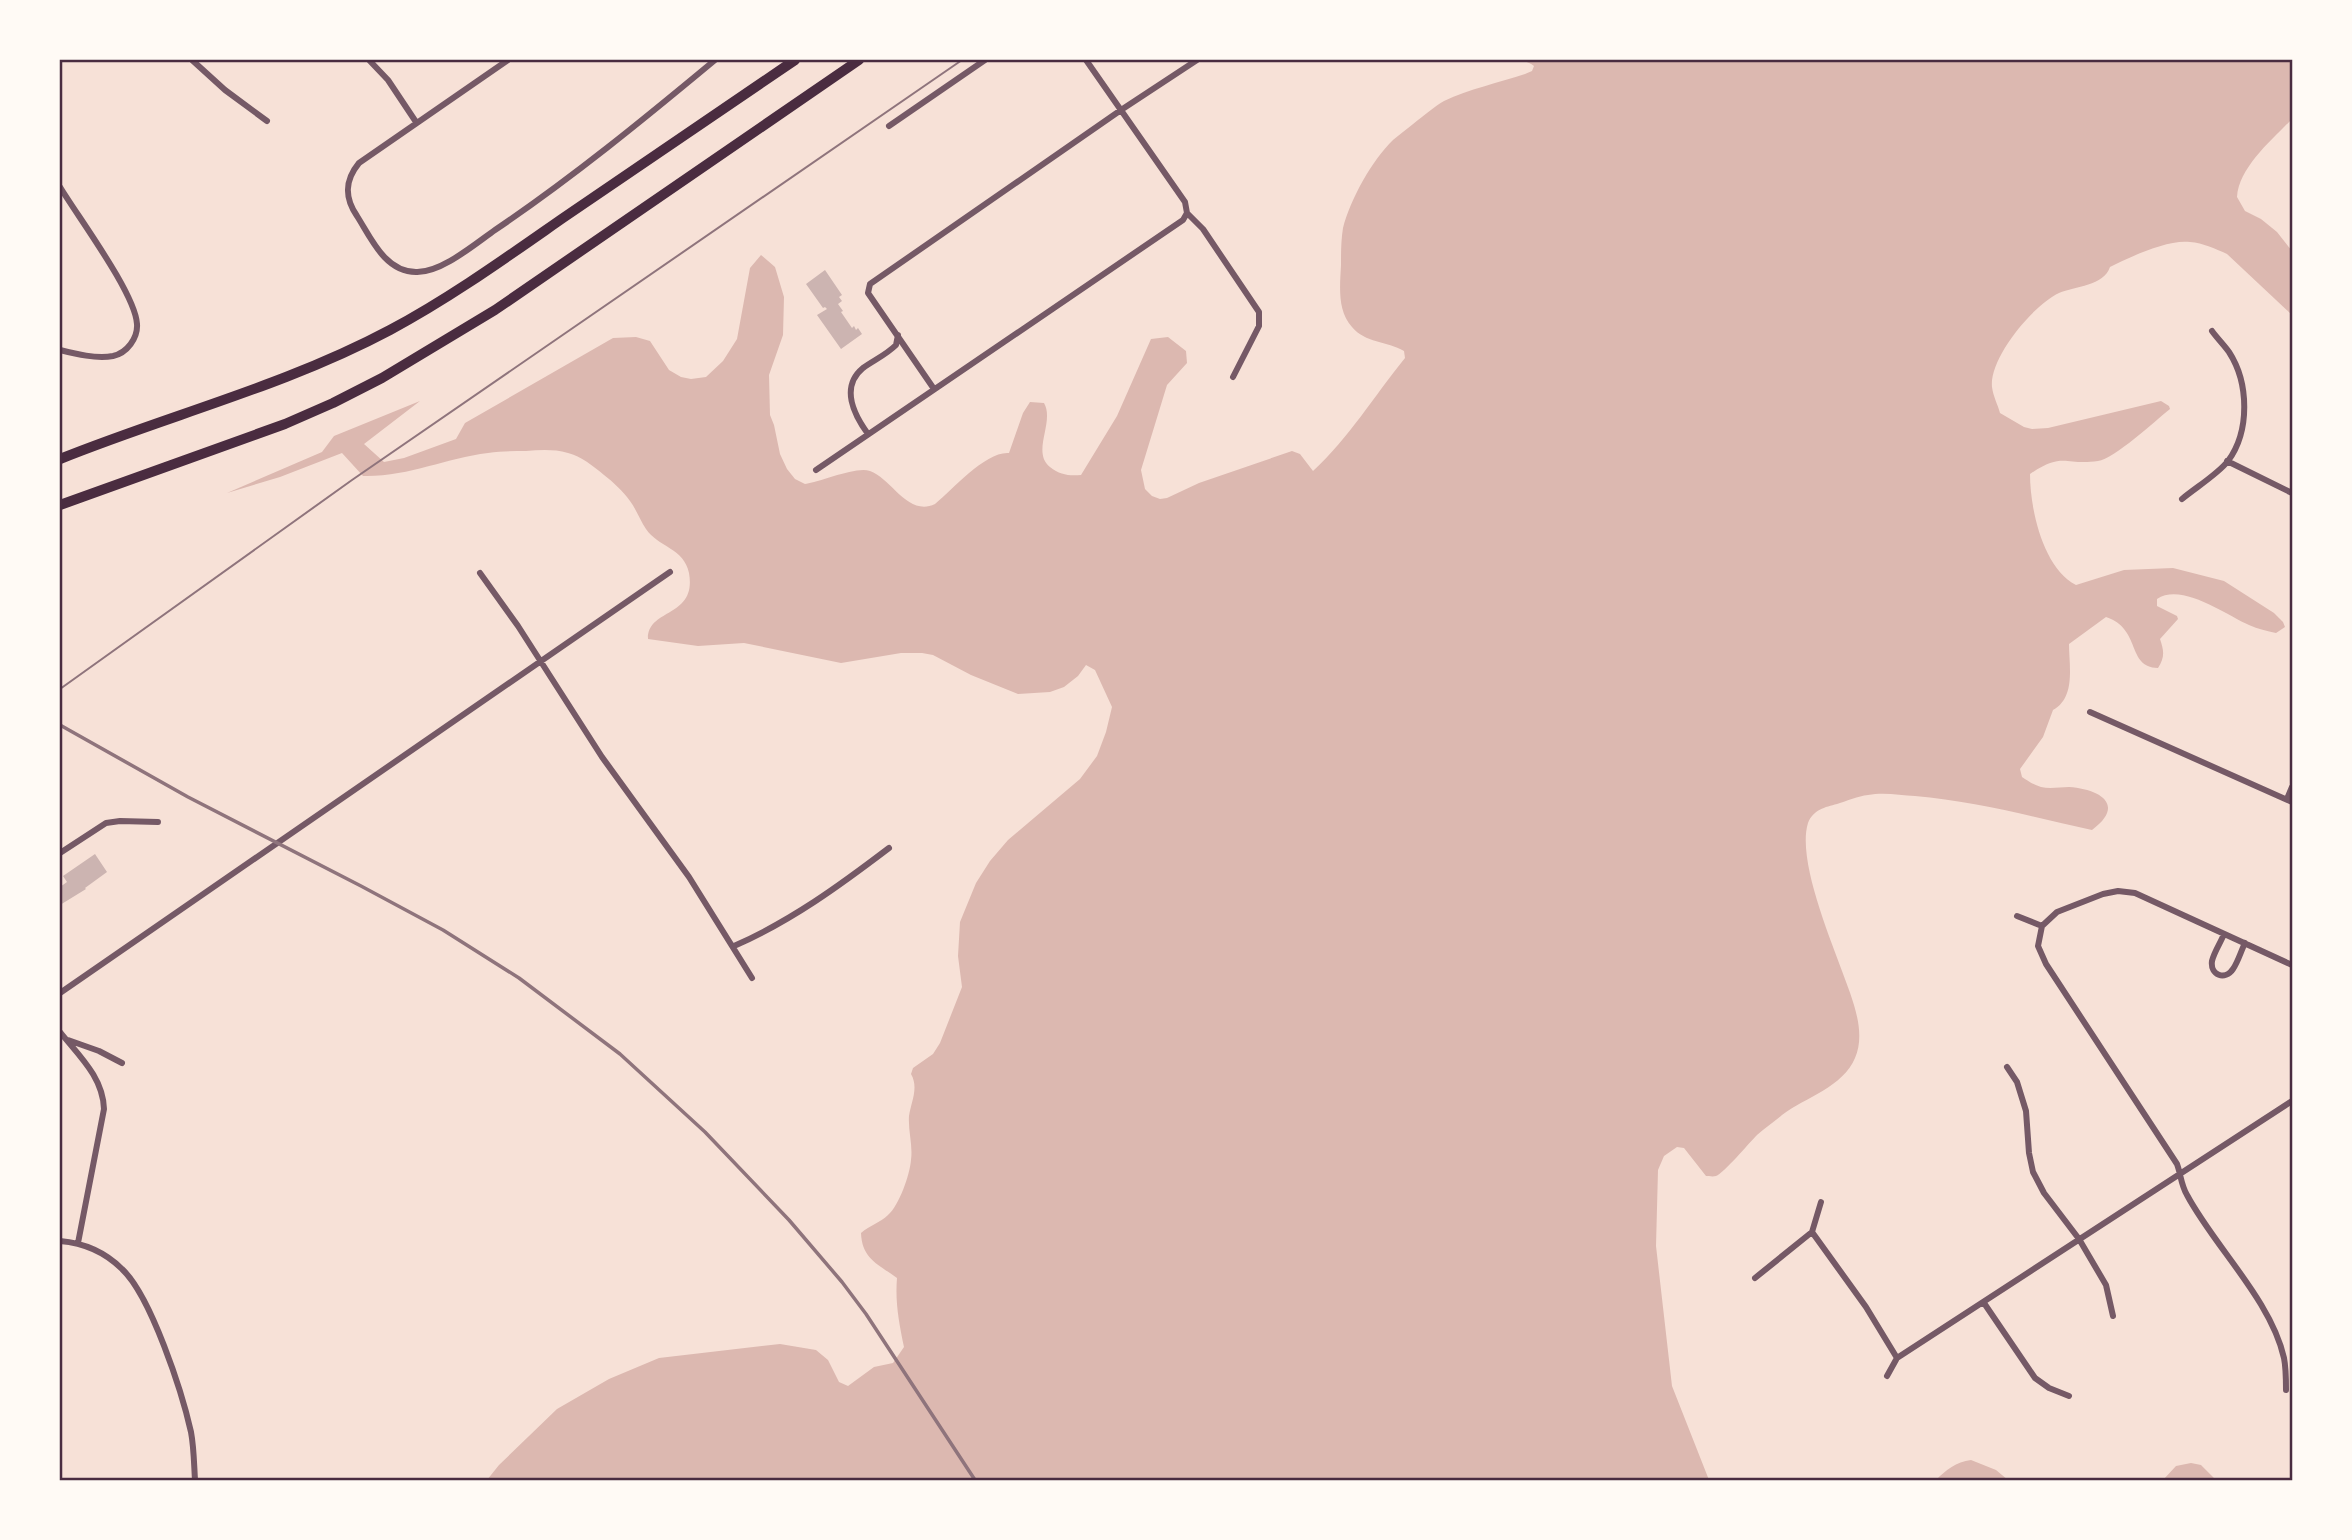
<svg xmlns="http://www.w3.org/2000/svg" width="2352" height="1540" font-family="'Roboto Serif',serif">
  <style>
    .water { fill: #dcb8b0 }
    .building { fill: #ccb4b1 }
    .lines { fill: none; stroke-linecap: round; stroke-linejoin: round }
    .minor { stroke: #755966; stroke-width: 6 }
    .motorway { stroke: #4a2c40; stroke-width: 10 }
    .tram { stroke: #8f747c; stroke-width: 2 }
    .rail { stroke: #8f747c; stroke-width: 3.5 }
    .neatline { fill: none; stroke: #4a2c40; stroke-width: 2.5 }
  </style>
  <rect width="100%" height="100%" fill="#f7e1d7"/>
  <path class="water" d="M1490,60H2292V119C2273,139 2239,167 2237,197L2245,211L2261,219L2277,232L2292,251V315L2227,254C2216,249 2203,243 2190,242C2168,239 2130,257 2110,267C2104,286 2075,286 2059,293C2033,305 1989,358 1992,387C1993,396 1998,405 2000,413L2024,427L2032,429L2048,428L2161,401L2169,406L2170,409C2155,421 2114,459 2098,461C2065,466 2064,451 2030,474C2030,509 2043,568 2076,585L2124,570L2173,568L2224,581L2274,613L2283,622L2285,627L2276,633C2267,631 2258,629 2249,625C2226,615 2182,582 2157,599V606L2177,616L2178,619L2160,639C2164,651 2165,657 2158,668C2126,667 2142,629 2106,617L2069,644C2069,666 2076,697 2053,710L2043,737L2020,769L2022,777C2028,781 2034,785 2041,787C2050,789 2060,787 2069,787C2100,789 2126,805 2092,830C2033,817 1975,801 1915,796C1900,795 1883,792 1868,795C1858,796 1847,801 1837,804C1825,807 1813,810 1808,823C1797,859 1829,935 1842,971C1851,996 1867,1031 1855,1058C1843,1087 1806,1097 1782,1115C1774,1122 1765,1128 1757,1135C1749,1143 1724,1173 1716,1176C1713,1177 1708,1176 1706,1176L1684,1148L1677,1147L1664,1156L1658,1170L1656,1246L1672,1386L1709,1480H487L499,1465L557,1409L609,1379L659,1358L780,1344L816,1350L828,1360L839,1382L848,1386L874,1367L893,1363L904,1347C899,1323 895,1302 897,1278C878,1264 862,1259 861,1233C870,1225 880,1223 888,1215C899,1206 910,1174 911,1160C913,1145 908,1131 909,1116C911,1102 919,1088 911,1074L913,1068L933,1054L940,1043L962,987L958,956L960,922L976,883L990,861L1008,840L1080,779L1097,756L1106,732L1112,707L1095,670L1086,665L1078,676L1064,687L1050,692L1018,694L971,675L933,655L922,653H901L841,663L744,643L698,646L648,639C647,608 697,618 689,573C684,548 658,547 646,529C640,520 636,509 630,501C623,491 613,482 604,475C593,466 581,456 568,453C554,449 540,450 526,451C513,451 501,451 488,453C445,458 409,477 363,476L342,453L280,477L227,493L322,452L334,436L420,401L364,444L384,462L404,458L456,439L465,423L613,338L636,337L650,341L669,370L681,377L691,379L706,377L723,361L737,339L750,268L761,255L775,267L784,297L783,335L769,375L770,415L774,425L780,454L787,469L795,479L805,484C821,482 856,466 870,471C892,479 908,517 935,504C953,489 986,451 1009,453L1023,413L1030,402L1044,403C1055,422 1031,452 1050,467C1060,475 1069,476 1081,475L1117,416L1151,339L1168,337L1186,351L1187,363L1167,385L1141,470L1145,489L1152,496L1160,499L1167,498L1199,483L1292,451L1300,454L1313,471C1349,438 1374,396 1405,358L1404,351C1387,341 1365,343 1352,327C1337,310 1340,286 1341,265C1341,253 1341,240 1343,228C1350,200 1372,160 1393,140C1401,133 1410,127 1418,120C1426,114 1435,106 1444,101C1469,89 1498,83 1525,74L1532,71L1534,66C1521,56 1506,63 1490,60Z
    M1971,1460L1996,1470L2008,1480H1936C1946,1470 1956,1462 1971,1460Z
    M2191,1463L2201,1465L2216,1480H2163L2176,1466Z"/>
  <path class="building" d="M825,270L842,295L839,297L842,301L838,304L843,311L841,312L852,328L854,326L856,330L858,328L862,334L841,349L817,315L827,309L825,307L823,308L806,284Z
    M95,854L107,872L85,888L86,889L60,905V887L67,882L63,876Z"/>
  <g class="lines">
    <path class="minor" d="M192,60L225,90L267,121
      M369,60L388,80L416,122
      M508,60L359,163C345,180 344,197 357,216C371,238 385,272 416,272C441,273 475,244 495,230C572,178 644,119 715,60
      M1086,60L1185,202L1187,213L1203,229L1259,312V326L1233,377
      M889,126L985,60
      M60,187C78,217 135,293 137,324C138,338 127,353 113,356C96,359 76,354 60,350
      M934,389L868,293L870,284L1121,110L1197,60
      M868,434C854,415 840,387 863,368C874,360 886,355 896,345L898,335
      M2227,461L2292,493
      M816,470L1183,220L1187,213
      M2182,499C2195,488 2218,474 2228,461C2250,431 2249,383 2229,352C2224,345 2217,338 2212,331
      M480,573L518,626L602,757L689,877L752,978
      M2090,712L2292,802
      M2287,799L2292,787
      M60,853L106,823L120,821L158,822
      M2017,916L2042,926
      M2042,926L2038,946L2046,964L2177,1164C2181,1175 2181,1185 2187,1195C2214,1246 2271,1300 2284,1358C2286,1368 2286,1380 2286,1390
      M2042,926L2057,912L2103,894L2118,891L2135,893L2292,965
      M2224,934C2221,942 2214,952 2212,961C2210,975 2225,981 2233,969C2238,962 2241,951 2245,943
      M734,946C791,921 839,886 889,848
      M60,993L670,572
      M60,1032C79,1056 103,1077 104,1109L78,1243
      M68,1040L99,1051L122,1063
      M2007,1067L2017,1082L2026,1111L2029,1153L2033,1172L2044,1193L2079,1239L2106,1285L2113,1316
      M1812,1232L1866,1307L1897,1358
      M60,1241C84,1243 104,1251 122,1269C151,1296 182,1392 191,1432C194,1448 194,1465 195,1480
      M1755,1278L1812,1232L1821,1202
      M1984,1303L2035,1378L2049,1388L2069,1396
      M1887,1376L1897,1358L2292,1101"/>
    <path class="motorway" d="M60,459C169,415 285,386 390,330C450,298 507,257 563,218C641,165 718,112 795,60
      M60,505L285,424L333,403L382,378L495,310L859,60"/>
    <path class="tram" d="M60,689L352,480L962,60"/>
    <path class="rail" d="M60,725L188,797L361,886L443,930L519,978L620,1054L705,1132L789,1220L842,1282L866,1314L975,1480"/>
  </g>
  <rect width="2352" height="1540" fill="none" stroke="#fffaf5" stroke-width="122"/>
  <rect x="61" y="61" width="2230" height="1418" class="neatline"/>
</svg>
